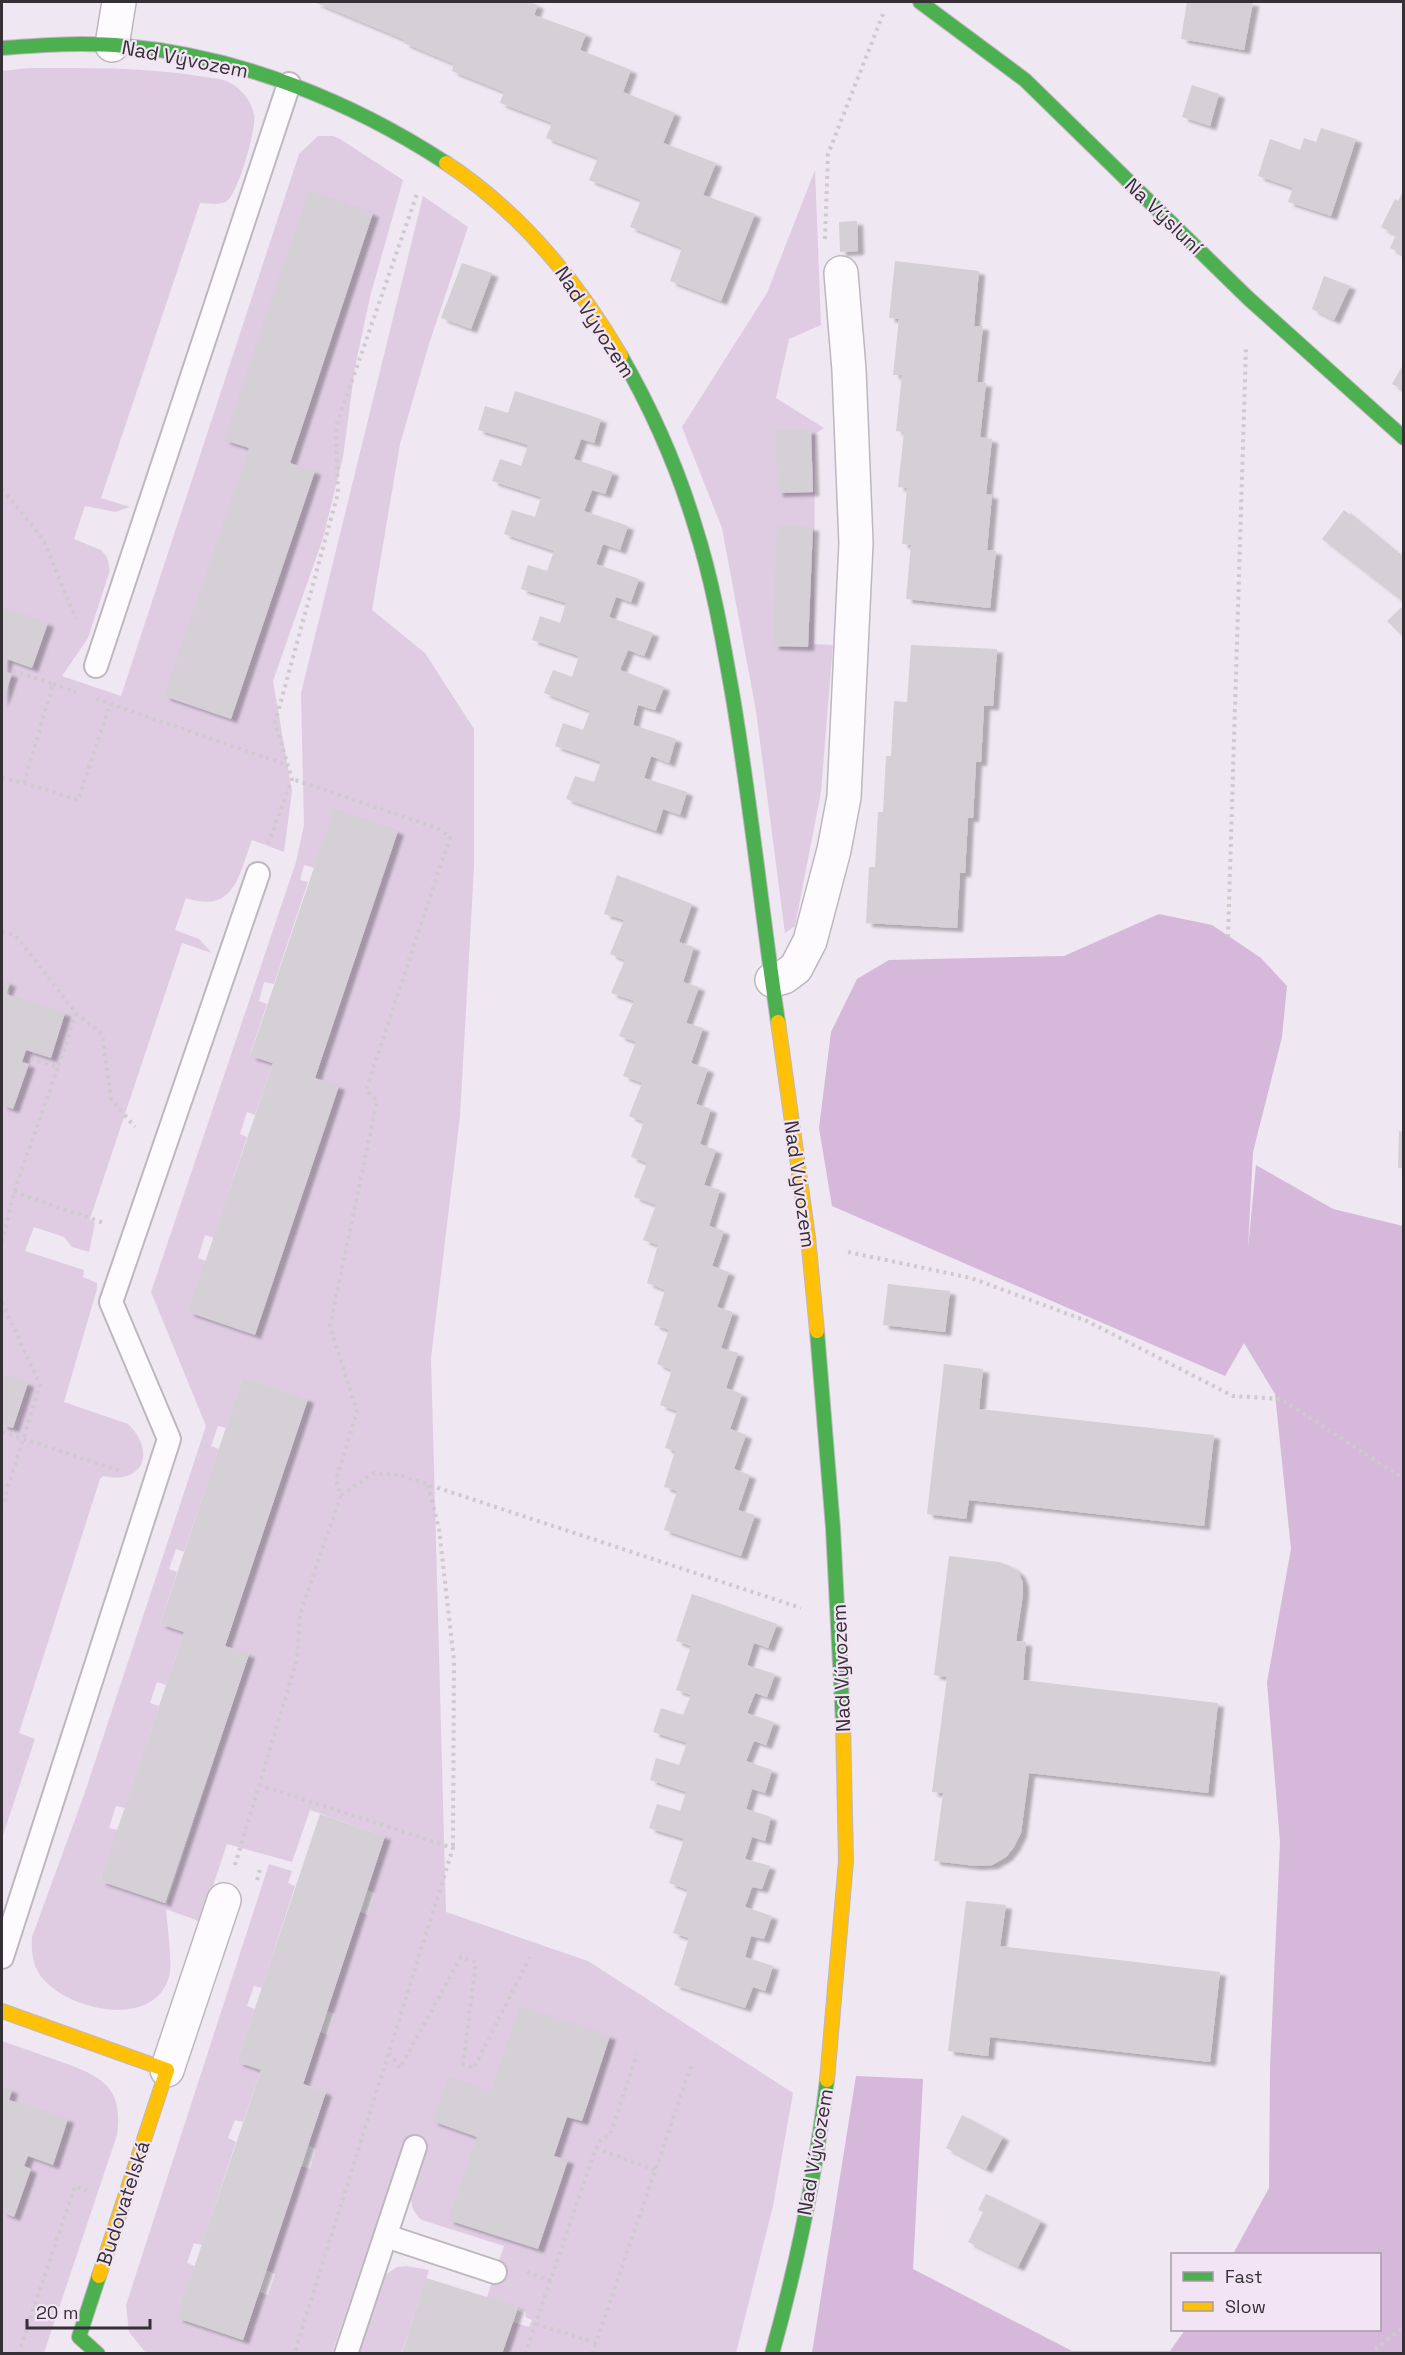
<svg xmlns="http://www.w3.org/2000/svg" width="1405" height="2355" font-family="'Space Grotesk',sans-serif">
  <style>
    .green { fill: #dfcce3; fill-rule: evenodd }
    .forest { fill: #d5b8da }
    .building { fill: #d5cfd6; filter: url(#shadow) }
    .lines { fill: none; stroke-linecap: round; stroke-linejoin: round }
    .lane-casing { stroke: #beb7bf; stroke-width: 26 }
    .street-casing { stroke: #beb7bf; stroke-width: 36 }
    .fast-casing { stroke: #beb7bf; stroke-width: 16 }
    .slow-casing { stroke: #beb7bf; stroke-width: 16 }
    .path { stroke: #cecace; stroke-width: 4; stroke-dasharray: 3 4.5; stroke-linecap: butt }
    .lane { stroke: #fdfbfd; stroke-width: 22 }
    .street { stroke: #fdfbfd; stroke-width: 33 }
    .fast { stroke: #4caf50; stroke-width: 14 }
    .slow { stroke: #ffc107; stroke-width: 14 }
    .labels { text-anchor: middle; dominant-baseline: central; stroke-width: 4.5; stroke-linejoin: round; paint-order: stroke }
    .street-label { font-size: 20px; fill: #352f36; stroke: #f2e3f5 }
  </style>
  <defs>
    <filter id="shadow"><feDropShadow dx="6" dy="4" stdDeviation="1.5" flood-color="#0004"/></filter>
  </defs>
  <rect width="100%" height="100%" fill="#efe7f1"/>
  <path class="green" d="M29,68C86,68 142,67 199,76C208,78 222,78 230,83C242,89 252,102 254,115C257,128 238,194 227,201C219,206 210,203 200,203L101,498L130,507L115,512L85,506L74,539L101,550L107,557L110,570L88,638L62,676L121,696L299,154L318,136H333L340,139L403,180L370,297L355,367L343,457L323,538L273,681L292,791L284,852L252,840C238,876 235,914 186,898L175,930L199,939L212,953L182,943L90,1219L95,1223L89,1252L72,1247L64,1237L34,1227L25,1251L84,1270L83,1277L97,1283V1289L64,1402L128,1424C156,1451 144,1485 103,1476L100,1479L19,1733L35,1739L2,1838V71Z
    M815,170L821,325L789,339L776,398L824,428L815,434L814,644L833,645L821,792L795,926L785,933L756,711L722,528L682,427L767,293Z
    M423,196L468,227L429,344L400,444L372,610L425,653L474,729V867L460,1116L431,1358L446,1912L588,1961L793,2093L773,2206L736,2353H502L513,2322L529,2327L532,2320L525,2317L526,2312L487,2297L504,2246L422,2220C399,2203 418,2168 425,2146L405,2139L332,2353H146L129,2332L126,2305L269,1864L292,1871L288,1883L295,1886L262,1988L254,1986L247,2006L255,2009L237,2062L261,2070L243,2122L235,2120L228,2138L236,2142L202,2245L194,2243L187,2263L195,2266L178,2318L243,2340L259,2292L268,2295L275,2274L266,2270L301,2166L310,2169L316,2149L308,2145L326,2092L303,2084L320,2032L328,2035L335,2014L327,2011L360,1912L368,1915L375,1893L367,1890L385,1836L310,1810L292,1862L227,1844L201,1922L166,1909C167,1925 173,1964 169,1977C153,2029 72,2011 44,1980C33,1968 31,1953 32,1937L84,1795L206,1426L151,1292L296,862L304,825L301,693ZM304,865L379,886L315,1078L206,1261L198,1258L205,1235L214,1238L247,1137L240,1134L247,1112L255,1115L273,1063L250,1055L267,1004L259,1001L264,982L274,984L308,882L300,880ZM243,1377L308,1399L225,1646L249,1655L166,1906L165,1903L100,1881L118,1830L109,1828L116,1806L125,1808L159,1706L150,1703L157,1682L166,1685L184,1632L160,1624L177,1572L169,1569L176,1549L184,1552L219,1449L211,1446L218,1426L226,1428Z
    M2,2041C21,2048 40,2054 59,2061C100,2076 124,2085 117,2135L44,2353L2,2354Z
    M406,2266L429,2270L402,2353L353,2354L382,2277L397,2267Z"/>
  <path class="forest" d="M1159,914L1212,925L1261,958L1287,986L1282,1037L1253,1152L1248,1249L1256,1165L1333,1209L1403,1226V2353H812L856,2076L923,2079L913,2269L1072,2351H1170L1185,2330H1380V2254H1233L1269,2188L1270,2068L1280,1842L1267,1682L1291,1549L1275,1394L1244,1343L1225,1376L832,1206L819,1128L831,1032L857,979L889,960L1064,956Z"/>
  <path class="building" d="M314,2H529L538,5L534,15L586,34L580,50L631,70L623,92L675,113L663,143L716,163L703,195L755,214L721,301L670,281L682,248L630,227L641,200L589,180L598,158L546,138L552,123L500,103L504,92L452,71L454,64L404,43L405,40Z
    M1187,2H1253L1244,50L1181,39Z
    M1192,85L1219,94L1210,126L1182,117Z
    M1321,128L1356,139L1331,216L1288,202L1293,188L1258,176L1270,139L1300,150L1304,138L1316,142Z
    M1404,189V255L1390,248L1396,235L1381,227L1395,199L1398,201Z
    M308,191L373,213L290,463L315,471L231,719L164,696L249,448L224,440Z
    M857,221L858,251L840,252L839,222Z
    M895,261L979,271L974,326H983L977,382L986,383L980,437L992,439L986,494L992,495L987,550L996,551L990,608L906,599L911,545L902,544L907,488L898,487L904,432L896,431L902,375H893L899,319L889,318Z
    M462,263L492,273L471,329L441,318Z
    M1324,276L1350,286L1334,320L1312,309Z
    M1404,363V390L1392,384Z
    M515,391L601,419L594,443L581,439L574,459L613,472L605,494L592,490L584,511L628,526L620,550L603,544L596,564L639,579L631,602L616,597L609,617L653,633L644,656L628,650L620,670L664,687L655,710L638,705L633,725L676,739L669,763L651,756L644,778L687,792L680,815L663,809L656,831L566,799L575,776L594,782L601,762L555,746L563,723L583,730L590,711L544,693L553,670L572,677L579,656L532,640L540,616L560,623L566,603L521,589L528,565L547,571L554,551L504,534L512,510L535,517L541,497L492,481L500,459L521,466L528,445L478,430L485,406L508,413Z
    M776,430H811L813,492L777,493Z
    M1344,510L1404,559V599L1402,601L1322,539Z
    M777,525L813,527L808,647L773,646Z
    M1404,605V638L1387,621Z
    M2,607L48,623L32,668L7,659L4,671L12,674L2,703Z
    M911,645L997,649L993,706H984L981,762H976L973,818H968L965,873H960L957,928L866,923L869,867H875L878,812H883L886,756H891L894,701L907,702Z
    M334,809L398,831L315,1078L339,1086L255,1335L188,1312L273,1063L250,1056Z
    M617,875L692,904L679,942L694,947L683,982L699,987L686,1023L703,1028L691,1063L708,1069L696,1104L711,1109L700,1144L716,1150L704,1185L720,1190L709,1226L724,1231L712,1266L729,1272L717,1307L733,1312L721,1348L738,1353L726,1388L742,1394L730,1429L746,1435L734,1469L750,1475L738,1510L755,1515L741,1556L664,1530L677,1491L664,1487L675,1451L665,1448L677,1411L660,1405L672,1370L657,1364L669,1330L654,1325L665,1290L647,1283L658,1245L643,1240L656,1205L634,1197L647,1163L631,1157L644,1122L629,1116L642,1083L623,1076L636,1042L619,1036L634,1001L611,993L625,960L610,954L624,920L604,914Z
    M2,980L10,983L6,994L65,1013L51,1058L26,1050L22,1062L29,1064L13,1109L2,1105Z
    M1399,1131L1404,1132V1168H1398Z
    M888,1284L950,1291L945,1332L883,1325Z
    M944,1364L983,1369L979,1409L1214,1435L1204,1526L969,1500L966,1519L927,1514Z
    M2,1374L28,1383L13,1428L2,1425Z
    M243,1377L308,1399L225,1646L249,1654L165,1903L100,1881L184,1632L160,1624Z
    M949,1556L999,1562L1010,1566L1019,1573L1023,1583V1594L1016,1641L1026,1642L1023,1680L1218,1703L1208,1793L1029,1773L1021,1833L1014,1847L1006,1857L992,1865L976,1866L934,1861L943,1793L932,1792L947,1677L934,1675Z
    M692,1594L777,1624L768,1648L754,1643L747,1665L775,1674L767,1697L755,1693L747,1713L774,1722L766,1745L754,1741L746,1761L772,1770L765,1793L752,1789L746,1809L771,1817L765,1841L752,1837L745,1859L770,1866L762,1889L752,1887L745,1907L772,1916L764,1939L751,1936L745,1957L773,1966L765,1991L753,1987L745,2008L674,1985L689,1938L673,1933L688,1890L669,1883L684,1839L649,1828L657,1804L680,1811L686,1792L650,1780L656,1758L679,1765L687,1743L653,1732L661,1708L683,1715L691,1695L676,1690L691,1646L676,1641Z
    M320,1814L385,1836L303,2084L326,2092L243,2340L177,2318L261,2070L237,2062Z
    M966,1901L1006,1905L1000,1946L1220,1972L1210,2062L990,2037L988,2056L948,2051Z
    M519,2006L610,2036L582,2121L567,2117L554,2156L568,2160L538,2249L448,2220L477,2137L432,2121L448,2077L491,2092Z
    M2,2086L12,2090L9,2100L68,2119L53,2165L28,2156L24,2166L31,2169L14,2217L2,2212Z
    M962,2115L1003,2137L986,2169L946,2148Z
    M986,2194L1041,2221L1018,2267L968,2242L983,2212L978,2210Z
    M426,2278L518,2307L502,2354H402Z"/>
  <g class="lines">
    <g class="lane-casing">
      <path id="lane" d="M96,666L289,84
        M2,1957L169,1439L111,1302L258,874
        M386,2236L495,2272
        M346,2354L415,2147"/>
    </g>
    <g class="street-casing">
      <path id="street" d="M112,45L119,2
        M772,980L784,977L796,968L810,941L834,850L844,797L856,543L849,370L841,273
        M167,2070L224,1900"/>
    </g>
    <g class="fast-casing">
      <path id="fast" d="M920,2L1025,80L1248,298L1404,438
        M2,48C43,45 84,42 125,46C239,56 351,101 446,163
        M621,356C652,410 677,466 695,526C713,582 723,641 733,698C751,806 762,914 778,1022
        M817,1331L833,1528L843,1723
        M98,2354L79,2337L99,2276
        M772,2354C797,2264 816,2173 827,2080"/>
    </g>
    <g class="slow-casing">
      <path id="slow" d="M446,163C519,211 577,281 621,356
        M778,1022L808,1237L817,1331
        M2,2011L167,2070L99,2276
        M827,2080L846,1861L843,1723"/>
    </g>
    <path class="path" d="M825,239L828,154L883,14
      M2,489L43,539L76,619
      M53,684L76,692
      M96,699L287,765
      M2,778L24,783L53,684L14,671
      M24,783L78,800L110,704
      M268,844L292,779L275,723L338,493L336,427L418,191
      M2,931L16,936L76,1013L58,1067L30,1059
      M1228,937L1246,347
      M76,1013L102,1034L111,1099L135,1127
      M14,1192L104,1223
      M2,1242L14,1192L58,1067
      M848,1252L971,1278L1087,1321L1233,1396L1281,1399L1401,1477L1404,1474
      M2,1302L40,1385L2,1506
      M2,1432L123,1472
      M428,1485L439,1529L454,1661L453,1847
      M341,1495L374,1473L399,1475L801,1608
      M259,1785L453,1848L294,2354
      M235,1865L297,1659L300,1614L341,1495L336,1480L357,1412L330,1326L377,1101L366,1090L450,837L437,828L292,779
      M257,1880L260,1869
      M389,2053L400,2068L461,1957L476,1962L463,2064L474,2068L530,1957
      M596,2148L655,2170
      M527,2272L551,2281
      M536,2324L596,2343L691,2066
      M18,2354L75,2186L88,2191
      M525,2354L598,2142L610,2135L637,2054
      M592,2354L596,2343
      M1369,2354L1404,2327"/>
    <use href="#lane" class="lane"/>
    <use href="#street" class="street"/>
    <use href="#fast" class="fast"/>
    <use href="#slow" class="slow"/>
  </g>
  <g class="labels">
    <g class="street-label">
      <text transform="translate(185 59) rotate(11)">Nad Vývozem</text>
      <text transform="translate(1164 216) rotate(44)">Na Výsluní</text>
      <text transform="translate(595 322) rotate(57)">Nad Vývozem</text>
      <text transform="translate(800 1184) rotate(82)">Nad Vývozem</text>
      <text transform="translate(841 1668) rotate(-92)">Nad Vývozem</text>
      <text transform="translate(815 2152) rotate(-80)">Nad Vývozem</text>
      <text transform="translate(123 2203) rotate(-72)">Budovatelská</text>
    </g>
  </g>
  <rect width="1405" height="2355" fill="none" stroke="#352f36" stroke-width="6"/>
  <rect x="1171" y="2253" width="210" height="78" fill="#f2e3f5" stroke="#a69ba9" stroke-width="1.5"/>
  <rect x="1183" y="2272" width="30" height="9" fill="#4caf50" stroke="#a69ba9" stroke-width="1.5"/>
  <text x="1225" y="2283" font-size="18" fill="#352f36">Fast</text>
  <rect x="1183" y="2302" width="30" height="9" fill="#ffc107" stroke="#a69ba9" stroke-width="1.5"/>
  <text x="1225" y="2313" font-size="18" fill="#352f36">Slow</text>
  <path d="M27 2319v9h123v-9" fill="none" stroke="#352f36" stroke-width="3"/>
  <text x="36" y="2319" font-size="18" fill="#352f36" stroke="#f2e3f5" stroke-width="4.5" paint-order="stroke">20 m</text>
</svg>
